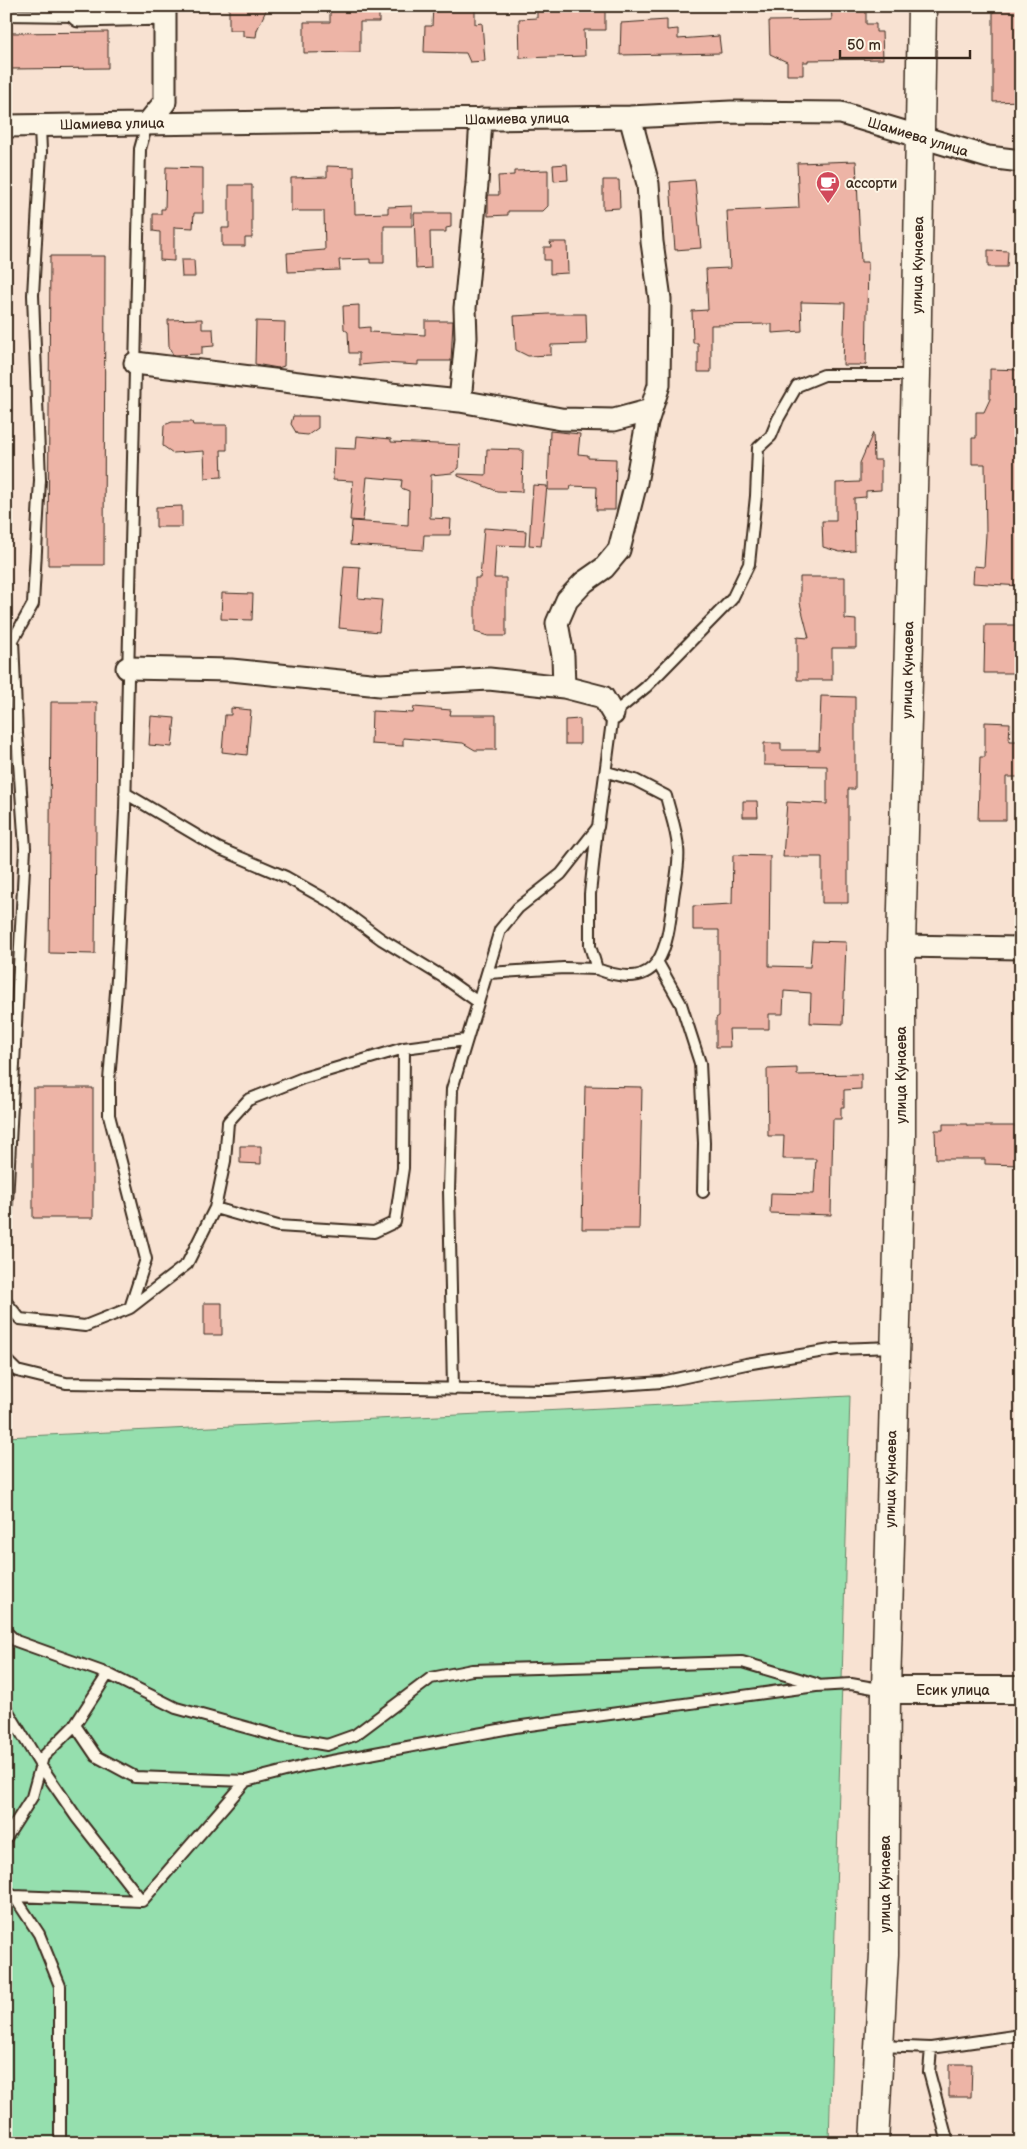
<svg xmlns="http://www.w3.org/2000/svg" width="1027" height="2149" font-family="'Balsamiq Sans',sans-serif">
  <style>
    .green { fill: #95dfae; stroke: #688466 }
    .building { fill: #edb4a6; stroke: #3b2a1e }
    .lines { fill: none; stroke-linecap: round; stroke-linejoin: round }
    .service-casing { stroke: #3b2a1e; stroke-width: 14 }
    .minor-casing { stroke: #3b2a1e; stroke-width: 25 }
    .tertiary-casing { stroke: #3b2a1e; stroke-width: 30 }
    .secondary-casing { stroke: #3b2a1e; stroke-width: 31 }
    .service { stroke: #fcf5e5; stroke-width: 10 }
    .minor { stroke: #fcf5e5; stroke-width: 21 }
    .tertiary { stroke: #fcf5e5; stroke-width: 26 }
    .secondary { stroke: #fcf5e5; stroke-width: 28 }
    .labels { text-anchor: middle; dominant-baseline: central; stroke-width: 4; stroke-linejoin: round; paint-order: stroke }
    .street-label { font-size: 14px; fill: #3b2a1e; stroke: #fcf5e5 }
    .poi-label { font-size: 14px; fill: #3b2a1e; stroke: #fcf5e5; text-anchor: start }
  </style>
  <rect width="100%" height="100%" fill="#f8e2d2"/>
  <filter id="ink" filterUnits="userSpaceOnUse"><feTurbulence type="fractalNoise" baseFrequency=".02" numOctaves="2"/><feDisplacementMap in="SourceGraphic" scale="10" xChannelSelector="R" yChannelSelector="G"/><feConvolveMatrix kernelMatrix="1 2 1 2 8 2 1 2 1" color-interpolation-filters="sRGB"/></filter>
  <g filter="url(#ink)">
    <path class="green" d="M850,1396L829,2143H6V1437Z"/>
    <path class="building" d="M229,6H268L257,30L256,37L243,36V30H229Z
      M330,6H379V22H360V52L304,53V22H330Z
      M433,6H475V24L482,23L485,61L470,62L466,53L424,52L425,26H432Z
      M537,6H605V30H584L585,56L520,58L519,19L537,18Z
      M831,6H866V24H876V32H882L883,59L808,60V62H803V75H787V62L770,54L769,21L832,20Z
      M993,6H1021V101L993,102Z
      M667,20V30L678,29V39L719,36L721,53L620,55L621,23Z
      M108,32V68L10,69L9,33Z
      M856,161L861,262H868L866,365H843L845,303L801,302L802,331L772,333V324L711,325V372H698V343H693L692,311L708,310L706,269L730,268L727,211L799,208L797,163Z
      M567,164L568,180L554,181L553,165Z
      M327,166L354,167L355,214L388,213V207L412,206V226H384V263H370V259L339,260L340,270L288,272L287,253L325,250L324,211H291V178L327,177Z
      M166,167L203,168V213H194L193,228L174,227V261L160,260V232L153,231V214H161V209H165Z
      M548,170V206L543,211H508V215L488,216V195H499L498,176L514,175V171Z
      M603,180H619L620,208L603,209Z
      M695,180L701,248L675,250L670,182Z
      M229,185H252V238H245V246H222V228H229Z
      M414,213H451V227L446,228V232H430L431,268L416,269Z
      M550,242H567L568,273L550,274V260H544V247H551Z
      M988,250L1008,251L1007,267H988Z
      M50,256H105L104,565H48Z
      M181,260H194L195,277H182Z
      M359,305V328L370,327V332L425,335V321H453L451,361H418V365L384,363L359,365V353H349L348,332L344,329L343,306Z
      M549,314H586L587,344L551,345V355L528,356L516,350L514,316Z
      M202,319V329H213L214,346L202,347V354L173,355L169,347L168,320Z
      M256,321L285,322L284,366L278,368L255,364Z
      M990,369L1021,370V586L973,583L974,566L984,567L986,534L985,464H972V438H976V412H984L990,399Z
      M293,416H318V428L308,435L297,434L291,424Z
      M172,422H192L193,425H227V450H221L222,477L205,478L204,451L173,453L163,446L164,425Z
      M550,431L580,434L578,454L588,455V458L616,459L615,510H596L597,487L571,486L570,490H548Z
      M873,433L874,460H881V490L866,491V497L854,498L855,551L840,552L823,547L822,521H836V483L860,482V463Z
      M357,436L391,439V442L460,445L459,468L452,473L431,475L430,518L451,519L450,535H424L423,550L350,545L352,521L408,525L409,491L401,488L402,480L367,477L363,521L350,520L353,481L333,480L334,448L356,449Z
      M487,449L523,450L522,492L497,491L458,476V474L486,475Z
      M533,485L547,486L541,546L529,545Z
      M182,506V527H156V507Z
      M484,528L526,531L525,546L496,545L494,578H506V636H488L475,632V578H480Z
      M344,566L360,567L358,598L382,600L379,632L339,628Z
      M800,577H845V619L856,620V648H832V680H797V637L809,638L800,603Z
      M222,593L253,594L252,620L221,619Z
      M985,625H1018V673H984Z
      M821,696L855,697V789H848V903H822V857H783L787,802L827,804V766L764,765V743H781V750H819Z
      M51,702H97L95,954L49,953Z
      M414,707L451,710L450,715H496V750H475L463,743L403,738V746L371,744L372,711L413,713Z
      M231,708L251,710L247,755L222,752L225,715H231Z
      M151,716L175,718L172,747L149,745Z
      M580,719V744H565V720Z
      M985,722L1010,723L1009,741H1020L1021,777H1006V820H978L980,757H985Z
      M743,801H757L758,817H743Z
      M733,855L770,856L769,966L810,967L812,941L846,942L843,1024L810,1023L811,993L784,991L783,1014H769V1029H729L730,1047H716V1018L719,1016V930H693V906L732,904Z
      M797,1068V1075L861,1074V1089L844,1090V1107H841V1119H833L831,1215L770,1213L771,1193L814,1194L816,1159H783L784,1136H768L767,1069Z
      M585,1086L642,1087L639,1229H582Z
      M33,1088H93V1218H33Z
      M943,1124H967V1126H1021V1165L985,1164V1159H936L935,1130H943Z
      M240,1146H261V1164L240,1163Z
      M204,1303H222V1335H204Z
      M949,2064H972L971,2097H949Z"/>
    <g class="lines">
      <g class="service-casing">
        <path id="service" d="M6,15L76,16
          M125,793L218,848L286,877L334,904L381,939L443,977L478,1002
          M597,828L590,894V946L597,969C662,994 667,949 673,898C675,882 680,864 678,848C677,831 670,813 666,796L635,780L607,772
          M658,963L681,1004L700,1063L704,1143L703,1192
          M488,973L564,968L597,969
          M215,1208L278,1226L374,1232L395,1222L403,1168L404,1048
          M6,1222L25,848L17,734L13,640L33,604L40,480L33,295L41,152L40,125
          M6,1302L20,1319L85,1326L130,1308L146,1259L109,1115V1081L117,979L125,811L140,149L147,124
          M130,1308L187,1264L215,1208L225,1161L228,1122L248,1100L303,1078L404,1048L466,1040
          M6,1360L17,1371L66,1383L548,1390L662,1382L746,1364L837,1349L894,1347
          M453,1389L449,1190L452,1089L500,930L518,908L561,874L598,827L613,714L646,687L732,599L749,564L756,496L758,448L771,436L778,419L797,386L824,375H914
          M6,1632L16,1641L108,1674L75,1725L96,1756L135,1777L246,1781L305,1766L515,1727L816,1686L851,1684L885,1690
          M108,1674L176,1708L281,1737L327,1745L355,1735L431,1678L472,1670L742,1662L816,1684
          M6,1708L41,1766L77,1818L142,1901
          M6,1838L32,1797L43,1757L75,1725
          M6,1892L14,1896L39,1934L60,1986V2143
          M14,1896L142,1901L246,1781
          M880,2046L931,2048L1021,2035
          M931,2048L929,2072L948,2143"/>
      </g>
      <g class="minor-casing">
        <path id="minor" d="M68,6L79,16L165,14
          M147,124L165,102V6
          M6,126L630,117L731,112L841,113L988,157L1021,161
          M135,363L390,394L460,401L561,419L614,420L651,410
          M460,401L466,338L465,308L477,184L481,119
          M127,668L231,670L380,685L489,679L564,687L603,697L613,714
          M564,687L563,656L557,623L567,600L584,582L604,568L619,550L636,483L647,422L659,385L660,299L652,242L648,184L630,117
          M901,946L1021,948"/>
      </g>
      <g class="tertiary-casing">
        <path id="tertiary" d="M886,1690H1021"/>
      </g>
      <g class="secondary-casing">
        <path id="secondary" d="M874,2143L884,1954L886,1690L901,1138V946L916,375L922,6"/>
      </g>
      <use href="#service" class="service"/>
      <use href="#minor" class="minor"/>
      <use href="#tertiary" class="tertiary"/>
      <use href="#secondary" class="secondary"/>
    </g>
  </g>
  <defs>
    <g id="cafe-pin" transform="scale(1.25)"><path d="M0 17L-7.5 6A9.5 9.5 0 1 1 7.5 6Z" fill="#d1495b" stroke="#fcf5e5"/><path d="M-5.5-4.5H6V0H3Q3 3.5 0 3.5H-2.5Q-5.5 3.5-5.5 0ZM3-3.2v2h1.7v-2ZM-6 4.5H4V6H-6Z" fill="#fff"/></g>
  </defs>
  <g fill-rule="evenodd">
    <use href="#cafe-pin" x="828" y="183"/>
  </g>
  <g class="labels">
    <g class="street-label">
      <text transform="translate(517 119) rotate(-1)">Шамиева улица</text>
      <text transform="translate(112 124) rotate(-1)">Шамиева улица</text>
      <text transform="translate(918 137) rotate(17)">Шамиева улица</text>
      <text transform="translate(918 265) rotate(-89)">улица Кунаева</text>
      <text transform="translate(908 670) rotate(-89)">улица Кунаева</text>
      <text transform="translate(901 1075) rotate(-90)">улица Кунаева</text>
      <text transform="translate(891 1479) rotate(-89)">улица Кунаева</text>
      <text x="953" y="1690">Есик улица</text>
      <text transform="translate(885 1884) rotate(-90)">улица Кунаева</text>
    </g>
    <g class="poi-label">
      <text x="846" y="183">ассорти</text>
    </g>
  </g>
  <rect width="1027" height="2149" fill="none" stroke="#fcf5e5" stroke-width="25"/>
  <rect x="12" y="12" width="1002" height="2124" fill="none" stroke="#3b2a1e" stroke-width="2" filter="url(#ink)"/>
  <path d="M840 50v8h130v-8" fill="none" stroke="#3b2a1e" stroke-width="2.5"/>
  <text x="847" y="50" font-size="15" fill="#3b2a1e" stroke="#fcf5e5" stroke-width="4" paint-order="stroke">50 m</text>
</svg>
